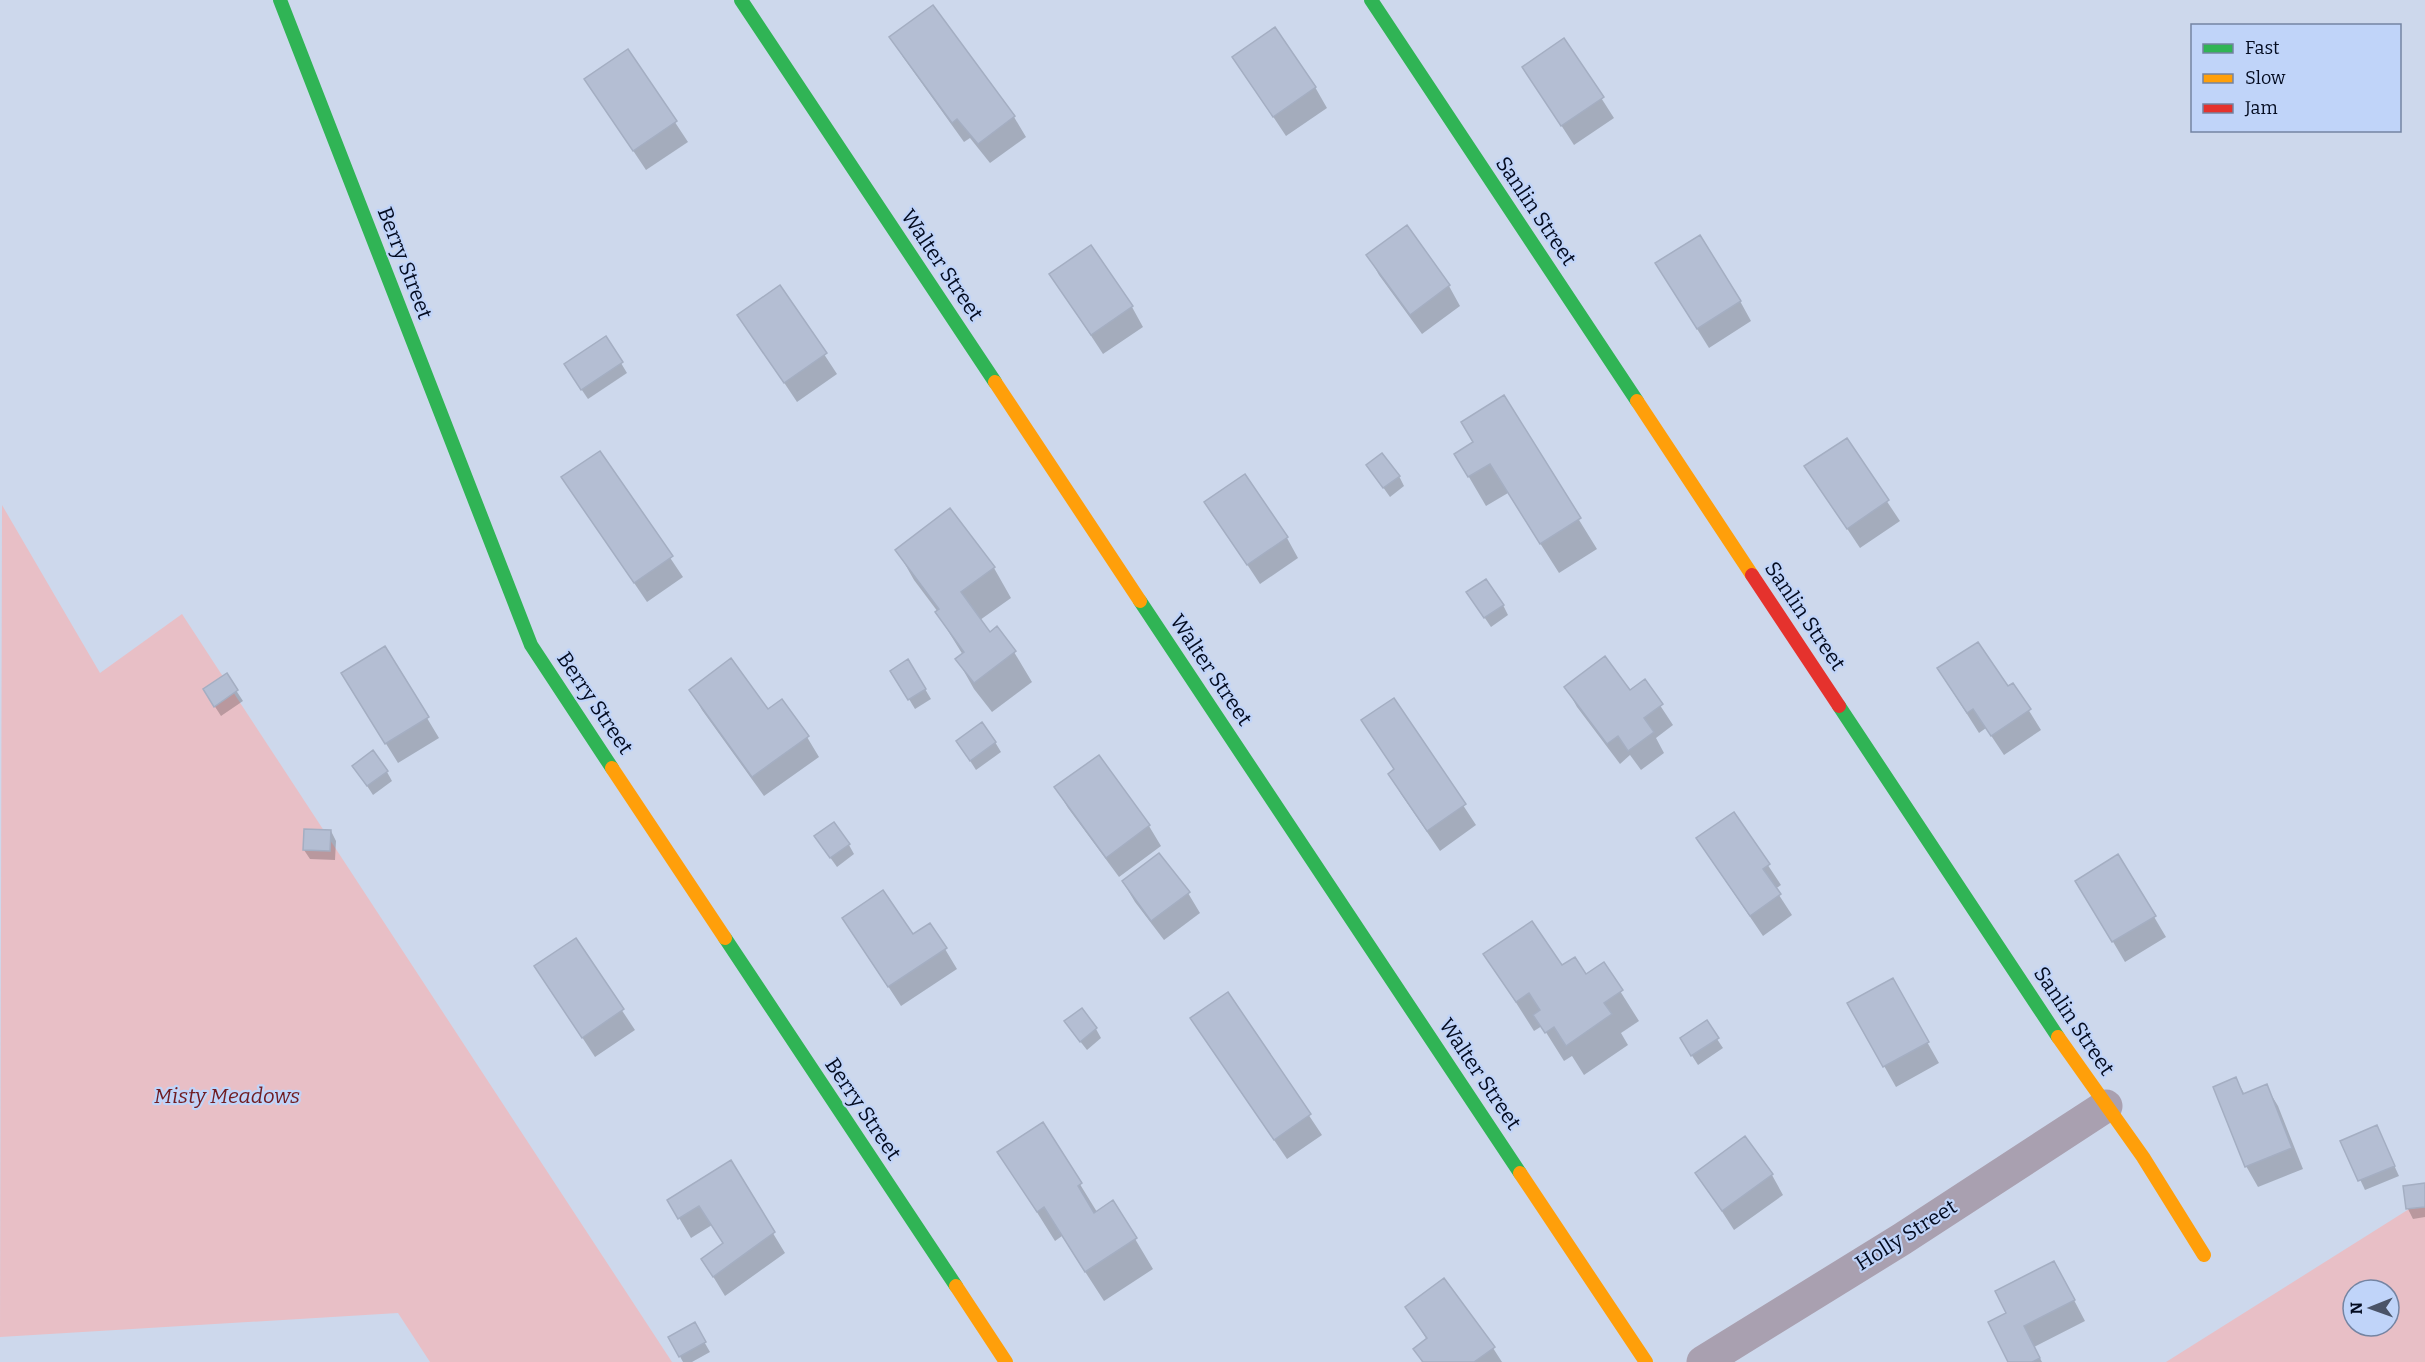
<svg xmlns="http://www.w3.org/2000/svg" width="2425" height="1362" font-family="Bitter,serif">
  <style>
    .green { fill: #e8bfc6; fill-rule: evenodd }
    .shadow { fill: #0003 }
    .building { fill: #b4bed3; stroke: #a4aec2; stroke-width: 1.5 }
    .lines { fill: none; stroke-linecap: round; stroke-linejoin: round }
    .street { stroke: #a9a0b0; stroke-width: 33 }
    .fast { stroke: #30b455; stroke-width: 14 }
    .slow { stroke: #ff9f0a; stroke-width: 14 }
    .jam { stroke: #e5322d; stroke-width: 14 }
    .labels { text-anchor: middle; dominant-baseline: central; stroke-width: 4.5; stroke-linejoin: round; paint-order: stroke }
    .street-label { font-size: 21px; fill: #030b20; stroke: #c0d4f9 }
    .park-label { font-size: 21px; font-style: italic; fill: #711c21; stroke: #c0d4f9 }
  </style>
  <rect width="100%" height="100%" fill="#cdd8ec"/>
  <path class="green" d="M2,505L100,673L182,614L672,1362H430L398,1313L0,1337Z
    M2425,1199V1362H2166ZM2353,1290H2389V1326H2353Z"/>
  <path class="shadow" d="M933,7L1014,117L1026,137L990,163L970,138L964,142L903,57L891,37Z
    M1564,40L1614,118L1574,145L1524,68Z
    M628,51L688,142L646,170L586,80Z
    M1234,58L1315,87L1327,108L1286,136Z
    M1406,227L1449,286L1460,306L1422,334L1379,275L1368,255Z
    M1051,275L1132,307L1143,327L1103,354Z
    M1669,284L1740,301L1751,321L1709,348Z
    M780,287L837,374L797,402L739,315Z
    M606,338L627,373L588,399L571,374Z
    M1503,397L1597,549L1559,573L1508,493L1486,506L1456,455L1474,443Z
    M1846,440L1900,521L1860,548L1806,467Z
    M600,453L683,577L647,602L563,478Z
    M1368,466L1399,476L1404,486L1390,497Z
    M1206,502L1287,538L1298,558L1260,584Z
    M897,550L994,568L1011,598L980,620L990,634L1014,652L1032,682L992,712L974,689L957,659L963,655L937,613L938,612L914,580Z
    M1474,602L1503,605L1508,615L1491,627Z
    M892,671L925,689L931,699L915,709Z
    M226,675L243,701L221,716L210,699Z
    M1644,681L1673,725L1656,738L1664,753L1641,770L1630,755L1620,764L1577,707L1566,687L1630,692Z
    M2013,685L2041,730L2004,755L1986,728L1979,733L1951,689L2007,688Z
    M691,690L768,712L807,737L819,757L764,796L702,710Z
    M355,694L427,718L439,738L398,763Z
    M1394,700L1476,825L1440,851L1401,794L1390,774L1395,770L1375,740Z
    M958,742H995L1001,752L976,770Z
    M354,766L387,772L392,781L373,795Z
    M1056,788L1149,826L1161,846L1119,877L1068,808Z
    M1734,814L1781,885L1775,889L1792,915L1763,936L1710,858Z
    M331,831L336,841L335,860L310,859L304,850Z
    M849,845L854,854L837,867L822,846Z
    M1159,855L1188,893L1200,913L1164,940L1135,902L1123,882Z
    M2118,856L2166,937L2125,962L2077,881Z
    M844,919L913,937L945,949L957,969L901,1006Z
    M575,940L635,1030L595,1057L536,967Z
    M1485,954L1561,967L1586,977L1603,964L1639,1021L1621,1033L1628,1045L1584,1075L1572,1056L1564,1061L1542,1026L1534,1031Z
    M1892,980L1939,1063L1896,1087L1849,1004Z
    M1228,994L1322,1135L1287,1159L1204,1038Z
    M1096,1029L1101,1038L1087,1050L1072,1031Z
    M1717,1039L1723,1048L1698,1065L1687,1048Z
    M2236,1079L2245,1095L2266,1086L2278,1106L2303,1169L2258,1187L2246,1166Z
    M1043,1124L1097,1212L1113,1202L1153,1269L1104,1301L1062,1236L1055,1241L999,1152Z
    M2376,1126L2399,1176L2365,1190L2342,1141Z
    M730,1163L785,1253L725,1296L703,1260L724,1244L712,1225L691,1238L669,1201Z
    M1697,1173L1772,1175L1783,1195L1734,1230Z
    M2425,1185V1217L2413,1219L2408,1209Z
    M2065,1283L2085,1321L2034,1347L2042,1362H2009L1990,1323Z
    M1407,1307L1493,1348L1502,1362H1422L1415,1349L1427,1340Z
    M694,1324L710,1352L692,1362H683L670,1338Z"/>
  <path class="building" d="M933,5L1015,116L978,144L957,119L952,123L889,37Z
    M1275,27L1316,87L1273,117L1232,57Z
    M1564,38L1604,97L1561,126L1522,67Z
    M628,49L677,121L633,151L584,79Z
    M1407,225L1450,285L1410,315L1366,255Z
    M1700,235L1741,301L1697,329L1655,263Z
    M1091,245L1133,306L1091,335L1049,274Z
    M780,285L827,353L784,383L737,315Z
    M606,336L623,362L581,390L564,364Z
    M1504,395L1581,518L1540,544L1490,464L1468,477L1454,454L1473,442L1461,422Z
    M1847,438L1889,500L1847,529L1804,466Z
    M600,451L673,556L634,583L561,477Z
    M1382,453L1400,476L1383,488L1366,465Z
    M1245,474L1288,537L1247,565L1204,502Z
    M950,508L995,567L961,592L990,632L997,626L1016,651L974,683L955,659L964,652L935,612L939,609L895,550Z
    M1486,579L1504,605L1484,618L1466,592Z
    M1978,642L2008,686L2013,683L2031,709L1991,736L1973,709L1967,713L1937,668Z
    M385,646L429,717L385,744L341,673Z
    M1605,656L1630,690L1645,679L1663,704L1644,718L1654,732L1628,751L1618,736L1607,744L1564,687Z
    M731,658L768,709L782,699L809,736L752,777L689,690Z
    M908,659L926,689L908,700L890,671Z
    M227,673L238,690L214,707L203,689Z
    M1394,698L1466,804L1427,831L1388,774L1394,769L1361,720Z
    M982,722L996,742L970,761L956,741Z
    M373,750L388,771L367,786L352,766Z
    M1099,755L1150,825L1106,858L1054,787Z
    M1734,812L1770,864L1763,869L1781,894L1750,916L1696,838Z
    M834,822L850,844L830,858L814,836Z
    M304,829L331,830L330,851L303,850Z
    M1159,853L1190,892L1151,921L1122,881Z
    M2118,854L2156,916L2112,942L2075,881Z
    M883,890L913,934L930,923L947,948L888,987L842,918Z
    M1532,921L1562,965L1575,957L1586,974L1604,962L1623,990L1604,1003L1612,1014L1566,1046L1554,1027L1545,1033L1533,1015L1540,1010L1529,993L1516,1002L1483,954Z
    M576,938L624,1009L582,1038L534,966Z
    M1893,978L1929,1042L1883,1067L1847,1003Z
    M1228,992L1311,1114L1274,1140L1190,1018Z
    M1082,1008L1097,1028L1080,1042L1064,1021Z
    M1707,1020L1719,1038L1691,1056L1680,1038Z
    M2236,1077L2243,1094L2267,1084L2292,1148L2245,1167L2213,1087Z
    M1043,1122L1082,1183L1078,1186L1094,1213L1113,1200L1137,1238L1085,1272L1044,1207L1037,1212L997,1152Z
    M2377,1125L2395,1166L2358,1181L2340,1141Z
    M1745,1136L1773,1174L1722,1211L1695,1173Z
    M731,1160L775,1232L713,1277L701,1259L723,1243L699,1206L678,1219L667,1200Z
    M2425,1183V1207L2406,1209L2403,1186Z
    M2054,1261L2075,1300L2024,1326L2040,1358L2032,1362H2008L1988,1322L2006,1313L1995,1291Z
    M1444,1278L1495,1347L1474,1362H1423L1413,1349L1427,1338L1405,1307Z
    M695,1322L706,1342L679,1357L668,1337Z"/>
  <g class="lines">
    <path class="street" d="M1703,1362L1902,1239L2106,1106"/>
    <path class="fast" d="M280,0L531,645L612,768
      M741,0L995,382
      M1371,0L1637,401
      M1140,601L1520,1173
      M1839,706L2058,1037
      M725,938L956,1286"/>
    <path class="slow" d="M995,382L1140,601
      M1637,401L1752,575
      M612,768L725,938
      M2058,1037L2143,1157L2204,1255
      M1520,1173L1646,1362
      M956,1286L1006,1362"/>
    <path class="jam" d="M1752,575L1839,706"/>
  </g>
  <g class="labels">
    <g class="street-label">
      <text transform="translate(1536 211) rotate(56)">Sanlin Street</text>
      <text transform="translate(405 263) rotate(69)">Berry Street</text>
      <text transform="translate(942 265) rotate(56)">Walter Street</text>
      <text transform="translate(1805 616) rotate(56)">Sanlin Street</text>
      <text transform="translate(1211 670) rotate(56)">Walter Street</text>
      <text transform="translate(595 703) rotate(56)">Berry Street</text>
      <text transform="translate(2074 1021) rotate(56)">Sanlin Street</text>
      <text transform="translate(1480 1074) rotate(56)">Walter Street</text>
      <text transform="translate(863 1109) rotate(56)">Berry Street</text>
      <text transform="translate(1906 1235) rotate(-32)">Holly Street</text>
    </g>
    <g class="park-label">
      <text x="227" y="1096">Misty Meadows</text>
    </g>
  </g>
  <rect x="2191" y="24" width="210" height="108" fill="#c0d4f9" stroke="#7484a2" stroke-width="1.5"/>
  <rect x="2203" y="44" width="30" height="9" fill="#30b455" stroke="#7484a2" stroke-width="1.5"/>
  <text x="2245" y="54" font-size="18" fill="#030b20">Fast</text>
  <rect x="2203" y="74" width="30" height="9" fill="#ff9f0a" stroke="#7484a2" stroke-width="1.5"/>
  <text x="2245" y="84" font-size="18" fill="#030b20">Slow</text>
  <rect x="2203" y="104" width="30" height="9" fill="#e5322d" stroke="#7484a2" stroke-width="1.5"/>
  <text x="2245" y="114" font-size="18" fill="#030b20">Jam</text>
  <g transform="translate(2371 1308) rotate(269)"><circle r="28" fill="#c0d4f9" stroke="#7484a2" stroke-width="1.5"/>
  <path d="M0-4.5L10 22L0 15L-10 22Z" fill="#4a5367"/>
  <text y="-9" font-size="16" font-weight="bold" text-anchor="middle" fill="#030b20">N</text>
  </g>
</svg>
